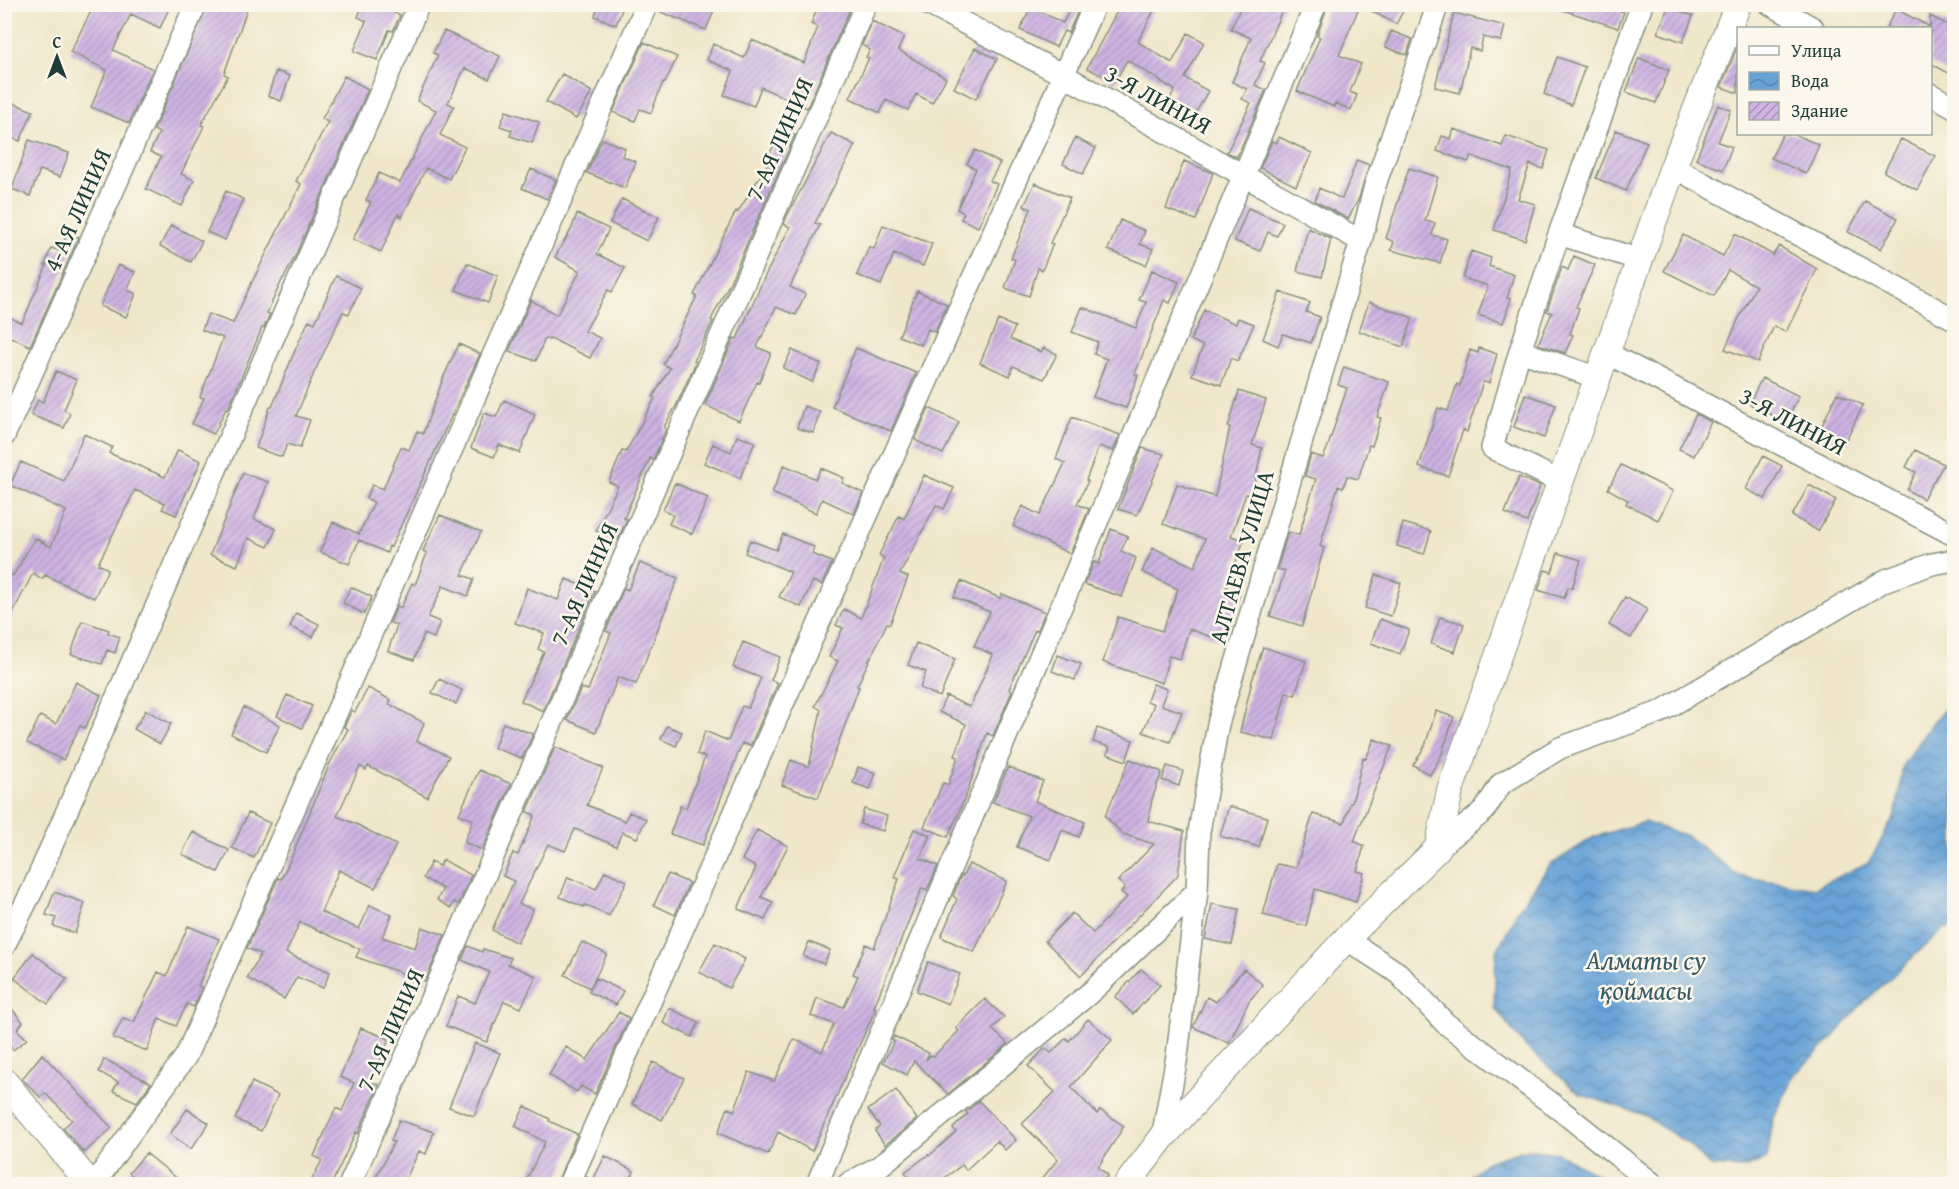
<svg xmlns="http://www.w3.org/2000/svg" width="1959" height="1189" font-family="'Gentium Book Plus',serif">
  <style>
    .water { fill: url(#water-waves); stroke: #437086; stroke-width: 1.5 }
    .building { fill: url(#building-hatch) }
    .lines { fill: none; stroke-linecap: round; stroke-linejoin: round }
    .minor-casing { stroke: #889280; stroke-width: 24 }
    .tertiary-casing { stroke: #889280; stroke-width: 28 }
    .minor { stroke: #fff; stroke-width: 21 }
    .tertiary { stroke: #fff; stroke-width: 26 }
    .labels { text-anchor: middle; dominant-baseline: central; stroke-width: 5; stroke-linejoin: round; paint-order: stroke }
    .street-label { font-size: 24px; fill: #1f3d34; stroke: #fbf7ec }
    .water-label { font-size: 26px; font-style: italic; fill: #355b65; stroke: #fbf7ec }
  </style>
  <defs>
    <pattern id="water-waves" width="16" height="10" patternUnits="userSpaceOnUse" patternTransform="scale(1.5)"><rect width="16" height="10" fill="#67a2d7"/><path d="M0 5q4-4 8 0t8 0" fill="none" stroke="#5485af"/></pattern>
    <pattern id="building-hatch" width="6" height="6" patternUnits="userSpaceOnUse" patternTransform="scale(1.5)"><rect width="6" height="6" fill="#ceb3e3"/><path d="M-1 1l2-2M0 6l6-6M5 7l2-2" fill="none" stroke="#a793b9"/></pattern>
  </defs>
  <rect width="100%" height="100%" fill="#fbf7ec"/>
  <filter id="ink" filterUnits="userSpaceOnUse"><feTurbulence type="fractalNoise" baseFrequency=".0167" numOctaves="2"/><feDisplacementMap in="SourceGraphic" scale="12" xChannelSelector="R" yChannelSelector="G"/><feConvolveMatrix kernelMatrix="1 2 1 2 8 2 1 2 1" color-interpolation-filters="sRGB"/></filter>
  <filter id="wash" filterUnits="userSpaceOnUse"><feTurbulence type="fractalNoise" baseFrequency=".008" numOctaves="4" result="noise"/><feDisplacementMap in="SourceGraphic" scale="24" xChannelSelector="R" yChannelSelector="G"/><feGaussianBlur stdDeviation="1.35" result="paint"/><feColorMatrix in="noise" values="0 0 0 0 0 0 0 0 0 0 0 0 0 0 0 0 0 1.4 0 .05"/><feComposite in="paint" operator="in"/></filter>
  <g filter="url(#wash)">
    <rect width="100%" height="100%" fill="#f0e7cb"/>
    <path class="water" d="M1954,698V926L1943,929L1858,1008L1834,1037L1794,1075L1773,1120L1767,1158L1744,1168L1710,1166L1689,1145L1644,1115L1580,1094L1525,1046L1494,1007L1496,953L1518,910L1550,865L1594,837L1644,822L1687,836L1739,876L1815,888L1869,862L1896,813L1903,765L1929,727Z
      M1528,1149L1558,1153L1614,1184H1460L1487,1162Z"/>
    <g id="blocks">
      <path class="building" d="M95,4H171L160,28L131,14L113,50L153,69L129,123L91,107L107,70L70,52Z
        M208,4H249L224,74L228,76L201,125L204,126L181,174L194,180L182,206L146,189L161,157L150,152L159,133L154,130Z
        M363,4H396L393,12L400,15L393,31L389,30L377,60L354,51L366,21L358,17Z
        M599,4H624L616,25L595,16Z
        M659,4H707L715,8L706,30L658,11Z
        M819,4H852L807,108L761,87L754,106L724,95L733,71L707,60L713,44L744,58L752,40L804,63L818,27L811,24Z
        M1072,4L1080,7L1068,33L1064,31L1056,47L1020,30L1031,7L1063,23Z
        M1121,4H1157L1138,42L1172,63L1188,33L1204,42L1185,78L1208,91L1192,119L1167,105L1175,90L1127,60L1115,82L1087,68Z
        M1242,4H1285L1260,61L1265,63L1255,85L1266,90L1237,157L1227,152L1251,103L1242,99L1247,89L1232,82L1251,38L1231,29Z
        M1328,4H1407L1396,24L1360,5L1339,55L1361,64L1350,92L1357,95L1351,110L1335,103L1334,107L1297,91L1320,37L1317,36Z
        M1555,4H1610L1609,7L1624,12L1618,28L1554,7Z
        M1668,7L1693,16L1683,42L1658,33Z
        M1896,9L1930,27V16L1954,28V76L1930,63V28H1886Z
        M1454,13L1505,26L1501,41L1483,37L1480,51L1470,48L1460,93L1435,87Z
        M872,21L904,37L898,50L946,78L932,103L916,94L908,110L886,100L880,113L850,98L869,58L866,57L870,50L862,45Z
        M444,31L500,56L489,79L465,68L448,103L454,106L440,135L465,147L449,179L426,168L402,217L398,214L381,252L353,239L371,202L366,200L379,173L400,183L436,110L417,101L438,55L433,53Z
        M1391,31L1412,39L1407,55L1385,47Z
        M644,42L677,57L665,83L663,82L651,113L640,109L635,121L613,112Z
        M1738,45V93L1721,87Z
        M975,48L997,59L976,99L954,88Z
        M1557,57L1585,67L1571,105L1544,94Z
        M1639,58L1669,70L1656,103L1626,92Z
        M276,71L290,76L281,101L268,96Z
        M562,74L592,92L576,119L546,102Z
        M344,76L368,89L296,254L284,278H283L267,313L270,314L264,328H262L228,409L226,408L214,434L192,424L204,398L200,397L223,338L202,330L208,314L233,323L253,280L301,184L296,181L328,122L322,119Z
        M8,101L33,111L20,141L4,135V109Z
        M1718,105L1731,110L1718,142L1732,147L1723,170L1696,159Z
        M506,111L539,122L532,143L510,136L512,130L500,126Z
        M781,128L795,135L730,282L711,320L713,321L694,361L696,362L676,406L664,427L666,429L653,460L650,458L624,518L627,519L618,540L596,531L618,486L609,482L622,451L626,452L655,398L653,397L670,368L663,364L697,296L694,295L736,211L738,212L772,157L769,156Z
        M1454,129L1502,146L1506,136L1549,150L1543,169L1530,164L1518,199L1535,204L1525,240L1494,230L1512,170L1471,156L1468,162L1437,151L1442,136L1451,139Z
        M1616,130L1647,142L1626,191L1596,178Z
        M831,133L855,145L815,223L820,225L790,287L805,294L796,315L776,307L757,347L771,353L759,383L757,382L739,421L705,405L734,338L737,339L765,276L790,227L784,224L786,218Z
        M1783,134H1794L1819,145L1806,174L1771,158Z
        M1279,137L1312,153L1296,186L1260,168L1272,141L1276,143Z
        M1075,138L1096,148L1083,174L1063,164Z
        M602,139L625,148L622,156L636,162L625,188L587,173Z
        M1901,139L1935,156L1917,190L1884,172Z
        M29,140L69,153L60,177L40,170L30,196L12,189Z
        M975,150L1000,163L990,181L997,184L978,227L961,219L964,213L957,209L976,169L967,164Z
        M1357,160L1369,165L1359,198L1348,219L1315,201L1319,188L1342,199Z
        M1184,161L1213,173L1196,220L1166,209Z
        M1409,168L1438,177L1425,221L1435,223L1432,235L1447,239L1440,263L1391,250L1394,242L1386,238Z
        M531,169L556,180L547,199L522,188Z
        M1035,183L1070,198L1050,243L1053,244L1042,270L1038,268L1029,296L1005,288L1015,259L1011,258L1031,209L1024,206Z
        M226,191L243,199L225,240L207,232Z
        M622,199L659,217L647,241L610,223Z
        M1865,201L1898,218L1881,249L1848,232Z
        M1248,208L1283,223L1277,236L1268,232L1260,251L1235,241Z
        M577,214L609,229L597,254L625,268L612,292L608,290L585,331L600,338L590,358L550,338L549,340L545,338L536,361L509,351L531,300L557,315L580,271L555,257L571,230Z
        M1120,220L1145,231L1140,244L1153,249L1146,265L1108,250Z
        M171,225L202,241L191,262L160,246Z
        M883,225L932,244L923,266L894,254L881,285L857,275L869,247L874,249Z
        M1308,228L1331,239L1322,277L1297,271Z
        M67,233L79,237L30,346L4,334V315L22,323L47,265H45L51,248L61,251Z
        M1735,234L1773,255L1779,246L1817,269L1786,332L1774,326L1758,362L1725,349L1738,320L1756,286L1728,270L1714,296L1664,271L1683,235L1723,256Z
        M1471,251L1491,258L1489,266L1514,275L1507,298L1511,299L1503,323L1478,315L1488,286L1463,278Z
        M1574,256L1595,265L1576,307L1579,308L1570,334L1573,335L1565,353L1538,344L1552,313L1547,311L1562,267L1568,270Z
        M467,263L498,276L488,303L456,290Z
        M118,265L135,272L127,290L136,294L126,317L100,306Z
        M1152,270L1179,282L1170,303L1164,300L1135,374L1138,375L1126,408L1093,397L1107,359L1094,354L1098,342L1072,332L1082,307L1136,328L1146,302L1139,300Z
        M336,276L361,288L349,314L343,312L314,373L296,416L310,420L300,448L287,444L282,457L256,448L270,407H272L296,348L309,320L315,323Z
        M917,291L947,304L935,332L928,329L921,345L899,336Z
        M1280,292L1310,303L1306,312L1320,317L1311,343L1283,334L1278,346L1263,339Z
        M1369,302L1413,318L1403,347L1359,331Z
        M1204,310L1236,324L1238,318L1254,324L1238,361L1231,358L1221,385L1192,375L1203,346L1191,340Z
        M998,320L1015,327L1010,339L1041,352L1044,348L1057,354L1044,379L1013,366L1010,376L980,363Z
        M459,344L480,354L391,547L389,546L387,553L359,540L349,564L320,552L333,522L359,534L374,502L366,498L372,485L383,489L401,447L409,450L417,431L423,434L444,376Z
        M856,348L916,373L891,431L832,407Z
        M1479,348L1497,354L1489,383L1483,382L1467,432L1463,430L1448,476L1419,467L1438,408L1448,411L1457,384L1460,386L1470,350L1478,353Z
        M792,350L821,364L812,382L783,368Z
        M1344,367L1389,382L1377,417L1381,418L1372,446L1369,445L1358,479L1347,476L1343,488L1338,486L1320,546L1324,548L1302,626L1270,616L1285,571L1277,569L1288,532L1299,535L1316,479L1305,476L1311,454L1323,458L1327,449L1347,388L1338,385Z
        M56,371L77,380L64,410L70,413L64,428L31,415L38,400L43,402Z
        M1762,378L1799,396L1790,414L1784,411L1780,419L1749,404Z
        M1239,391L1266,400L1252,445L1262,448L1252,496L1246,494L1231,536L1244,540L1226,589L1240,594L1223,641L1189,629L1180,659L1169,656L1162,683L1103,662L1118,617L1162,631L1178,589L1142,572L1153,548L1195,567L1205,539L1163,524L1177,484L1215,497L1230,427H1228Z
        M1837,393L1863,405L1844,444L1819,432Z
        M1525,394L1556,405L1544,438L1514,427Z
        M504,400L535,414L520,453L499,445L494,457L471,448L484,413L496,417Z
        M804,406L820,412L813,433L797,428Z
        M929,408L959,422L943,454L915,440Z
        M1696,414L1711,422L1694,456L1679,449Z
        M1072,417L1120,435L1113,451L1099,446L1086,480L1088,481L1077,504L1089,509L1070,554L1013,526L1022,506L1040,515L1065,463L1056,459Z
        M84,434L112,447L109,453L165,477L178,450L201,461L176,515L162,509L165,503L135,490L98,564L108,569L94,598L45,575L42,579L33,573L4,630V571L13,576L35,538L51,547L66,511L10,485L21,462L64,481Z
        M737,436L755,442L740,478L704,463L713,444L731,452Z
        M1142,448L1164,454L1137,515L1118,509Z
        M1915,450L1944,464L1923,499L1907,490L1916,472L1906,467Z
        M1763,456L1782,466L1765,499L1746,489Z
        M784,465L816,479L821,468L844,478L842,483L863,493L854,514L822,499L816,513L772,493Z
        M1621,465L1673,491L1658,520L1626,504L1628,500L1608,489Z
        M243,473L268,482L254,519L276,529L268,547L248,538L237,566L210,555Z
        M924,475L954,488L944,509L936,505L900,574L908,577L890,624L887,623L857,686L859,687L818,798L782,785L791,760L809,767L821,710L815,706L838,661L829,657L843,628L836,625L844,609L861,618L884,558L879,555L899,516L904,519Z
        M1519,477L1540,486L1527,522L1505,513Z
        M675,483L708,498L692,534L669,524L673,515L663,510Z
        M1809,485L1836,500L1818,531L1792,516Z
        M440,515L481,532L462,575L474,579L468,596L443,586L428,617L440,622L434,638L424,634L414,660L388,651L397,625L390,623L397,606L401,608L412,583L415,585L427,553L423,551Z
        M1403,523L1431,531L1424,554L1397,546Z
        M1111,529L1128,536L1121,551L1136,558L1122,597L1084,584L1094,562L1099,564Z
        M783,534L814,547L812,554L832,562L822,585L813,581L801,607L779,597L791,572L745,553L750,540L776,550Z
        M1558,553L1581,560L1572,588L1568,587L1564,598L1538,590L1545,570L1552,572Z
        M640,563L678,578L636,684L618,677L596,732L567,720L581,688L588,690L611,633L606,631L624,588L628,590Z
        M1376,575L1401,583L1391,616L1365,608Z
        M566,579L595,591L543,711L521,701L544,652L538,649L544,633L515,623L527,588L558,600Z
        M961,581L1000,598L1002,594L1045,612L1037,631L1035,630L1009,689L1012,691L993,736L987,733L967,793L948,837L924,827L943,783L948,785L958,757L955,756L966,724L939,712L946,696L970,707L993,655L974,646L990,612L954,597Z
        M351,587L372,597L364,614L343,603Z
        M1625,597L1647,609L1631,638L1609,625Z
        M296,613L319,624L313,637L290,627Z
        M1440,617L1464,624L1455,652L1431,644Z
        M1380,619L1409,630L1400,654L1371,643Z
        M82,621L109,630L108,633L120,637L115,653L107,650L102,664L71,654Z
        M743,642L780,657L771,680L778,683L750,746L742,743L703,845L670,834L680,806L686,808L705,757L697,754L705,731L728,741L742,706L748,708L761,678L733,667Z
        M916,643L955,659L940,697L920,688L926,672L908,665Z
        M1263,647L1306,661L1295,695L1286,692L1274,740L1240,732L1252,681Z
        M1058,655L1081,664L1075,680L1052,671Z
        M439,679L462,690L456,704L432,693Z
        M76,682L101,695L85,728L80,726L63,760L27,743L40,716L56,724Z
        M1153,684L1167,689L1161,705L1182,712L1170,742L1143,732L1154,704L1147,701Z
        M368,688L391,700L389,704L424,723L417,741L449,756L427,797L368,766L366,770L360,766L337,816L356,824L396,845L375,888L339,870L321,912L359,929L370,905L392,915L382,937L415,948L422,927L445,935L425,981L356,957L360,949L300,922L286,953L330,972L323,988L297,977L284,999L247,978L261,954L247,948L278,878L281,879L292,856L330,763L348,729L344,727L352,710L355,712Z
        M287,695L312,706L302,728L277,716Z
        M244,707L280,725L266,752L231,734Z
        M146,710L171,724L160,744L134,729Z
        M1436,711L1454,717L1441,756L1430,775L1413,765L1425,746Z
        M503,723L533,734L522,758L494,748Z
        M667,726L682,732L676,746L661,739Z
        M1097,728L1133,740L1126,761L1107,754L1110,747L1093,742Z
        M1374,739L1392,746L1354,841L1364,846L1357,871L1364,873L1356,902L1315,889L1306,926L1263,915L1277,864L1296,868L1313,814L1344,823L1350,803H1352L1363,758L1366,759Z
        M555,747L603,768L587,805L625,821L629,812L646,819L637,838L622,832L616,846L575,829L565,851L548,844L519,904L533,909L517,943L492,930L514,881L503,876L513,853L518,855L535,815L527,812Z
        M1130,759L1162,772L1152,799L1148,821L1184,831L1178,875L1081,976L1045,941L1072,913L1093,933L1127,897L1121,892L1125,887L1118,881L1154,844L1123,834L1105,816Z
        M1167,766L1183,771L1179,786L1162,780Z
        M858,767L876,773L870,789L853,783Z
        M1008,767L1043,781L1035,801L1085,822L1079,837L1062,830L1051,860L1017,847L1029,816L993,802Z
        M479,770L511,784L482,850L464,842L473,820L459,814Z
        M1229,806L1267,817L1259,847L1220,836Z
        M864,809L887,816L883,831L860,824Z
        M248,813L270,823L254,858L232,848Z
        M914,829L930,835L920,858L938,866L927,890L922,888L874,1007L876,1008L812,1151L778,1132L768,1154L718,1133L728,1108L734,1111L749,1072L774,1081L794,1039L822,1052L834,1024L811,1016L817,998L844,1007L858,976L853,974L866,944L874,948L899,879L894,877Z
        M757,830L788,846L761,897L773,902L765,920L738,909L756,867L742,860Z
        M193,832L229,850L218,872L182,854Z
        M443,860L471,875L459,904L454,902L451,908L437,900L443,889L423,878L431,862L439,866Z
        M969,864L1007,881L974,952L941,937L957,899L953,896L961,875L963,876Z
        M605,871L627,881L609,916L585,905L584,907L560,897L568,877L596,889Z
        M668,874L689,883L675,915L654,905Z
        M54,892L85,903L75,933L53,926L56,918L46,915Z
        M1212,904L1239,909L1232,945L1205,939Z
        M188,926L219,939L198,986L202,988L194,1007L187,1004L176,1026L159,1018L147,1051L113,1038L123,1018L134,1022L158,972L167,976Z
        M582,942L607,954L590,988L565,975Z
        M809,942L830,950L824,964L803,956Z
        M715,943L745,959L729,988L699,972Z
        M468,946L482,952L483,949L511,958L508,964L536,976L521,1008L504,1001L487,1042L446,1026L458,996L475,1003L489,972L462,960Z
        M33,953L67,979L48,1004L14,978Z
        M928,962L960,974L948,1004L917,991Z
        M1141,969L1160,985L1133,1014L1115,997Z
        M1244,969L1263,985L1249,1001L1229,1043L1193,1027L1207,997L1216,1002Z
        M596,978L623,991L616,1005L589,992Z
        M985,999L1004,1017L992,1029L1008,1044L948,1094L914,1061L907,1075L883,1062L894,1042L892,1040L894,1036L929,1053L926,1060L931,1055L934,1056L959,1031L956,1028Z
        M4,1000L23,1022L17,1030L27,1039L13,1050L8,1043L4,1048Z
        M669,1008L699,1022L692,1037L663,1023Z
        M619,1012L629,1018L595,1094L581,1086L577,1092L549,1075L566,1047L587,1060Z
        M1088,1019L1112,1040L1071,1087L1097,1114L1100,1110L1124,1126L1098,1167L1108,1175L1100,1185H1037L1058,1159L1022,1124L1055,1092L1028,1066L1045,1048L1051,1053L1066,1038L1069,1041Z
        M361,1028L389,1039L371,1082L379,1085L358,1133L356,1132L331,1185H309L322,1160L314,1156L336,1108L342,1111L354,1083L340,1077Z
        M475,1043L500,1053L474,1116L449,1107Z
        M42,1054L112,1128L84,1153L63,1128L72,1120L45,1093L41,1098L22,1079Z
        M104,1059L151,1083L137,1102L113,1091L118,1082L99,1072Z
        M653,1062L684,1078L662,1120L632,1104Z
        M252,1082L278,1095L261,1131L235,1119Z
        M896,1090L917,1119L885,1145L875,1131L880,1126L868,1110Z
        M979,1101L1016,1140L1005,1150L997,1141L966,1170L962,1165L935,1185H914L905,1172L928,1155L929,1156L956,1132L953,1128L968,1114L966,1112Z
        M525,1106L550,1119L549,1121L577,1134L556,1185H524L545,1142L515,1126Z
        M187,1109L209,1123L191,1149L170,1134Z
        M399,1120L434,1132L426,1154L419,1151L403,1185H372L394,1142L391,1141Z
        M146,1153L185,1185H144L129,1173Z
        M605,1156L634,1171L628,1185H583L586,1177L593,1180Z"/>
    </g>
  </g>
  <g filter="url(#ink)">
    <use href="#blocks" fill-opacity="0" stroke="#889280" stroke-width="1.5"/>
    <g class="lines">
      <g class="minor-casing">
        <path id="minor" d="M928,4L1065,76L1361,241
          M1770,4L1813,28
          M1930,94L1954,107
          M1673,167L1954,319
          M1559,234L1642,4
          M1520,351L1492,448L1561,482
          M1607,353L1954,535
          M1598,378L1520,351L1559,234L1640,260
          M4,436L196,4
          M1438,848L1484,811L1501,784L1560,748L1660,712L1886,580L1932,564L1954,560
          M1346,939L1398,973L1445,1023L1559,1109L1653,1184
          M4,946L32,891L419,4
          M1162,1138L1177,1056L1197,891L1199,832L1218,724L1361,241L1375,185L1438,4
          M94,1184L186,1056L647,4
          M350,1184L866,4
          M569,1184L1095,4
          M817,1184L1316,4
          M848,1184L880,1166L1091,992L1197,891"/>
      </g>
      <g class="tertiary-casing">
        <path id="tertiary" d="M4,1081L90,1184
          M1127,1184L1162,1138L1346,939L1438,848L1450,790L1673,167L1738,4"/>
      </g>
      <use href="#minor" class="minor"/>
      <use href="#tertiary" class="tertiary"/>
    </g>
  </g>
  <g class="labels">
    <g class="street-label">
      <text transform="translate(1158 99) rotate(29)">3-Я ЛИНИЯ</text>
      <text transform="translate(779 139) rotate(-66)">7-АЯ ЛИНИЯ</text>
      <text transform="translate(77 210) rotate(-66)">4-АЯ ЛИНИЯ</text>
      <text transform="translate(1793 421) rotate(28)">3-Я ЛИНИЯ</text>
      <text transform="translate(1241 557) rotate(-74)">АЛТАЕВА УЛИЦА</text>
      <text transform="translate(584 584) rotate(-66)">7-АЯ ЛИНИЯ</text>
      <text transform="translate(390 1030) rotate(-66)">7-АЯ ЛИНИЯ</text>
    </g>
    <g class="water-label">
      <text x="1646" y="959">Алматы су<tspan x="1646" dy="30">қоймасы</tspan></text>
    </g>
  </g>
  <rect width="1959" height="1189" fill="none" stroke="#fbf7ec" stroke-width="24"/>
  <rect x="1737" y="27" width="195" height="108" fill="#fbf7ec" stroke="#a3ada2" stroke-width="1.5"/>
  <rect x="1749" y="46" width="30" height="9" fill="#ffffff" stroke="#a3ada2" stroke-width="1.5"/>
  <text x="1791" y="57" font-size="18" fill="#1f3d34">Улица</text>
  <rect x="1749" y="72" width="30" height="18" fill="url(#water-waves)" stroke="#a3ada2" stroke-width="1.5"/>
  <text x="1791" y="87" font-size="18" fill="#1f3d34">Вода</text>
  <rect x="1749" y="102" width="30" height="18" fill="url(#building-hatch)" stroke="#a3ada2" stroke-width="1.5"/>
  <text x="1791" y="117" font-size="18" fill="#1f3d34">Здание</text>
  <g transform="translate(57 57)" stroke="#fbf7ec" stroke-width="4.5" paint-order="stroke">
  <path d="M0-4.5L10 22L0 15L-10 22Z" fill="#1f3d34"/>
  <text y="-9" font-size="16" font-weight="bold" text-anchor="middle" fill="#1f3d34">С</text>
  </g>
</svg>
